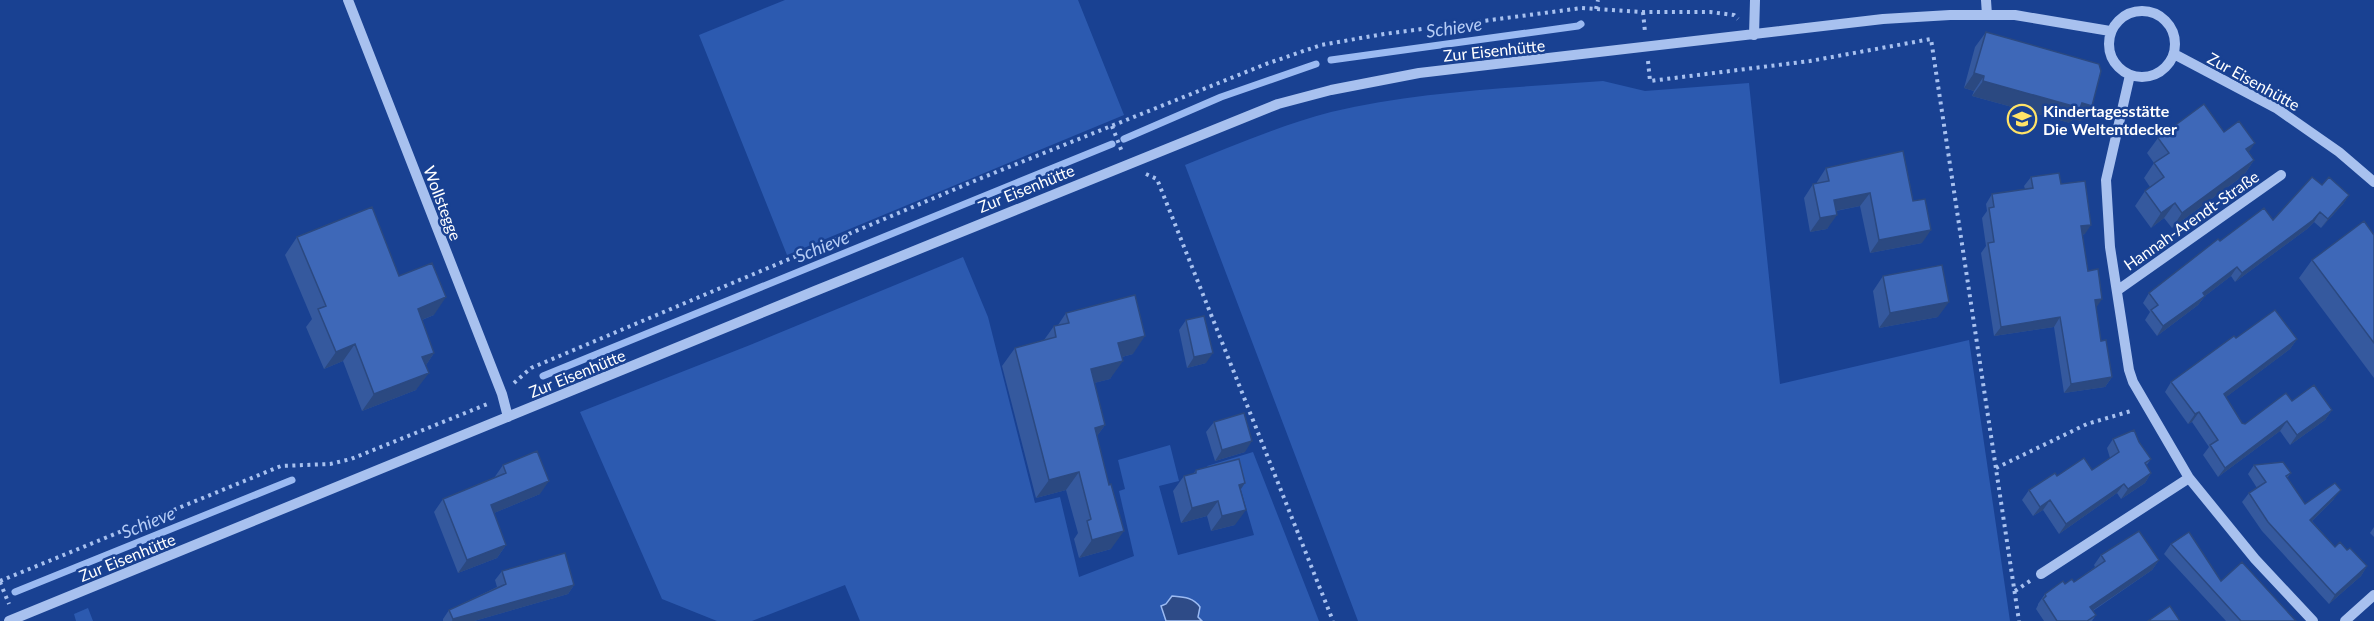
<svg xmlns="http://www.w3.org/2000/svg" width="2374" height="621" font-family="Lato,sans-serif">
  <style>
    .green { fill: #2c5ab0 }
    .water { fill: #2e4b87; stroke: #9bbaf2; stroke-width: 1.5 }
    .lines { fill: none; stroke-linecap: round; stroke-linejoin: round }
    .stream { stroke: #9bbaf2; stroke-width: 7 }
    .path { stroke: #a8c1ef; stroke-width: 4; stroke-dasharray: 3 4.5; stroke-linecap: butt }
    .minor { stroke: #a8c1ef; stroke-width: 10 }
    .wall { fill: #35599e }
    .shaded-wall { fill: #2b4981 }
    .building { fill: #3e68b8; stroke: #2b4981; stroke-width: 1.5 }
    .labels { text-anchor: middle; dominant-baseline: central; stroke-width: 5; stroke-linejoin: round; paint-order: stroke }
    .street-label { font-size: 16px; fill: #fff; stroke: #194192 }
    .poi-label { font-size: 16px; font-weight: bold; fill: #fff; stroke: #194192; text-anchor: start }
    .water-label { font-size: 18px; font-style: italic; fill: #b5ccf6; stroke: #194192 }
  </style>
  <rect width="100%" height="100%" fill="#194192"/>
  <path class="green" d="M785,0H1078L1124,115L787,255L699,35Z
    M1603,81L1645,91L1749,83L1780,384L1969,340L2010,621H1358L1185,165C1233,146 1281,125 1331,112C1420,91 1512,88 1603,81Z
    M963,257L988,317L1035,503L1060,497L1079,577L1134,556L1119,491L1125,489L1118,460L1170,445L1179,481L1159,486L1178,555L1254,535L1236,473L1211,478L1207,466L1253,452L1319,621H860L845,585L752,621H717L662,599L580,412L750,345Z
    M88,608L93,621H76L74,614Z"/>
  <path class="water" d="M1172,596C1183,597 1193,597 1200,607L1198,617L1202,621H1166L1161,606L1166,604Z"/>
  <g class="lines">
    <path class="stream" d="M1331,60L1578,26L1581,24
      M1124,139L1221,97L1316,64
      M543,376L1112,144
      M15,592L292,480"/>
    <path class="path" d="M1596,9L1598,0
      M1643,12L1645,32
      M1648,61L1650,81L1810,61L1931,39L2019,621
      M1112,126L1122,152
      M1146,174L1157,179L1333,621
      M514,383L531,368L979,179L1266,64L1321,45L1384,34L1582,8L1643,12H1710L1734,15L1738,19
      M1996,468L2087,424L2131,411
      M0,581L281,466L330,464L351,459L490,403
      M0,582L9,604
      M2015,591L2030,581"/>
    <path class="minor" d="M348,0L502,394L508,417
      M1986,0L1987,15
      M2109 44a33 33 0 1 1 66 0a33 33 0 1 1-66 0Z
      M1754,35L1755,0
      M2174,54L2276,108L2339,152L2374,182
      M2130,75L2106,180L2110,247L2129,370L2133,382L2189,478L2255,559L2313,621
      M2118,290L2281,175
      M2041,574L2189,478
      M9,621L815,291L1278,104L1331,90L1419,73L1883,19L1950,15H2015L2110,31
      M2345,621L2374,595"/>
  </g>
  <path class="wall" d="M1986,32L2081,121L2073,119L2070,123L1972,96L1974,91L1964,88L1975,47Z
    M2224,132L2249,152L2254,160L2244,175L2172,228L2164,218L2151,228L2135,206L2145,191L2150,187L2144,178L2154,163L2147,153L2158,138Z
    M1903,151L1922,243L1870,253L1860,206L1836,211L1827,229L1810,232L1804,198L1813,184H1817V182L1826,168Z
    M2031,177L2061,184L2085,234L2082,235L2088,271L2096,308L2101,341L2112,377L2105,387L2064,393L2054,327L1994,336L1981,253L1986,246L1982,218L1987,211L1986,204L1992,194L2025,189L2024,186Z
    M2322,185L2349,195L2343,204L2321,228L2314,222L2307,229L2235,282L2231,276L2205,296L2198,305L2157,336L2145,320L2150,312L2143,303L2149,293L2220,241L2273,220Z
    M2374,235V378L2299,278L2312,260Z
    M297,237L399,276L434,315L422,320L434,353L426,365L416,390L362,411L343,361L324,369L306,327L312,319L285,255Z
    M1883,276L1938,317L1879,328L1873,291Z
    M1066,313L1133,354L1122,357L1110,379L1094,383L1105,425L1097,436L1111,549L1079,558L1074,539L1078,533L1066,490L1036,498L1002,366L1015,348L1044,340L1054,326L1058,325Z
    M1186,320L1206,363L1187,368L1179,330Z
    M2236,338L2297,339L2290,349L2226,397L2242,423L2245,424L2292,401L2332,410L2325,420L2290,445L2280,431L2218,477L2203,455L2209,447L2192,422L2188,424L2165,392L2171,382Z
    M1214,422L1245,452L1215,461L1206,432Z
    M2113,439L2139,442L2151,459L2146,466L2151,473L2145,483L2121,499L2117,493L2059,534L2043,510L2033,516L2022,500L2029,490L2057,476L2092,470L2110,458L2107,448Z
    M503,465L540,494L494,513L506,545L497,558L458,573L434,512L443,499L494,478Z
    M2254,465L2291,473L2287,478L2305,504L2334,499L2312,521L2335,547L2347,550L2367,566L2361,576L2329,604L2262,531L2242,502L2249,493L2257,488L2248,474Z
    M1196,470L1240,490L1235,525L1211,531L1207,516L1181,523L1173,491L1184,476L1193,474Z
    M2374,527V537L2370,533Z
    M2171,544L2221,581L2296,621H2226L2164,554Z
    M2101,555L2159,560L2152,570L2093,611L2096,615L2092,621H2044L2036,609L2038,605V604L2045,594L2065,584L2074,582L2095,567L2094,565Z
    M502,571L574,585L568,594L474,621H443V619L449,610L497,587L495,580Z"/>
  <path class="shaded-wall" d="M1974,73L1984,76L1974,91L1964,88Z
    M1983,81L2082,103L2092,106L2081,121L2073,119L2070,123L1972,96Z
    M2255,143L2245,158L2246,149Z
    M2254,160L2244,175L2172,228L2182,213Z
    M1870,193L1860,206L1824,213L1834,200Z
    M2349,195L2343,204L2321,228L2328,219Z
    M2175,203L2164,218L2151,228L2161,213Z
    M2320,212L2314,222L2307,229L2235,282L2242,273Z
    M1837,215L1827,229L1810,232L1820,218Z
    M2091,225L2085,234L2074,236L2081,226Z
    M1931,230L1922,243L1870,253L1879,240Z
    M2237,267L2231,276L2205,296L2198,305L2157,336L2163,326L2203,293Z
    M446,297L434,315L406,326L418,309Z
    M2102,299L2096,308L2095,300Z
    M1949,302L1938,317L1879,328L1890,313Z
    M2060,317L2054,327L1994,336L2001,327Z
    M1145,336L1133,354L1106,361L1118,343Z
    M2297,339L2290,349L2217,404L2224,394Z
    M355,344L343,361L324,369L336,352Z
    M434,353L422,371V357Z
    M1213,353L1206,363L1187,368L1194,357Z
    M1123,361L1110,379L1078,387L1091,369Z
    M429,373L416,390L362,411L374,394Z
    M2112,377L2105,387L2064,393L2071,384Z
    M2332,410L2325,420L2290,445L2297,435Z
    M2199,412L2192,422L2188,424L2195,414Z
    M2287,421L2280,431L2218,477L2225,468Z
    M1105,425L1092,443L1095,428Z
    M1252,441L1245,452L1215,461L1222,450Z
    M1079,472L1066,490L1036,498L1049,480Z
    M2151,473L2145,483L2121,499L2128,489Z
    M549,481L540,494L482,518L491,505Z
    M1245,483L1235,498L1239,485Z
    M2124,484L2117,493L2059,534L2066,524Z
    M2341,490L2334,499L2304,529L2310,520Z
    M2050,500L2043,510L2033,516L2040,507Z
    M1218,501L1207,516L1181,523L1192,508Z
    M1246,510L1235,525L1211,531L1222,516Z
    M1124,531L1111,549L1079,558L1092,540Z
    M506,545L497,558L458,573L467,560Z
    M2159,560L2152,570L2083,617L2090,607Z
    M2367,566L2361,576L2329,604L2335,595Z
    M574,585L568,594L474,621H452L453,619Z"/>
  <path class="building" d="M1986,32L2099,64L2101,71L2092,106L2082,103L2080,108L1983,81L1984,76L1974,73Z
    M2204,104L2224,132L2239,121L2255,143L2246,149L2254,160L2182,213L2175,203L2161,213L2145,191L2164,177L2154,163L2169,153L2158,138Z
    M1903,151L1913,201L1925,199L1931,230L1879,240L1870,193L1834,200L1837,215L1820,218L1813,184L1829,181L1826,168Z
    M2059,173L2061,184L2085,181L2091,225L2081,226L2088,271L2098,269L2102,299L2095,300L2101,341L2106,340L2112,377L2071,384L2060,317L2001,327L1988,243L1994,242L1989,208L1994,207L1992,194L2033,188L2031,177Z
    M2312,177L2322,185L2329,177L2349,195L2328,219L2320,212L2313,220L2242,273L2237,267L2203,293L2205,296L2163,326L2151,310L2158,305L2149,293L2218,239L2220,241L2264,208L2273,220Z
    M372,207L399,276L432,263L446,297L418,309L434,353L422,357L429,373L374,394L355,344L336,352L318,309L326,306L297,237Z
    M2364,221L2374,235V343L2312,260Z
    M1942,265L1949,302L1890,313L1883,276Z
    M1135,295L1145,336L1118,343L1123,361L1091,369L1105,425L1095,428L1109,485L1111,484L1124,531L1092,540L1087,521L1091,519L1079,472L1049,480L1015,348L1056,337L1054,326L1069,323L1066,313Z
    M2275,310L2297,339L2224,394L2242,423L2245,424L2286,393L2292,401L2314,385L2332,410L2297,435L2287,421L2225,468L2210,445L2218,440L2199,412L2195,414L2171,382L2234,336L2236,338Z
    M1204,316L1213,353L1194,357L1186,320Z
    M1244,413L1252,441L1222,450L1214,422Z
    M2134,430L2139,442L2151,459L2145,463L2151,473L2128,489L2124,484L2066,524L2050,500L2040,507L2029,490L2055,473L2057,476L2084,458L2092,470L2119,452L2113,439Z
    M537,451L549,481L491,505L506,545L467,560L443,499L506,473L503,465Z
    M1239,459L1245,483L1239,485L1246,510L1222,516L1218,501L1192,508L1184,476L1196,473V470Z
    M2283,462L2291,473L2286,476L2305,504L2335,483L2341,490L2310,520L2335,547L2340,542L2347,550L2350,548L2367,566L2335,595L2268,522L2249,493L2266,482L2254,465Z
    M2139,531L2159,560L2090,607L2096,615L2087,621H2057L2043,599L2046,596L2045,594L2063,581L2065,584L2072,579L2074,582L2105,561L2101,555Z
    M2189,532L2221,581L2242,562L2296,621H2241L2171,544Z
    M565,553L574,585L453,619L449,610L506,584L502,571Z
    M2170,606L2180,621H2148Z"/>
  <defs>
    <g id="school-ring" transform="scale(1.5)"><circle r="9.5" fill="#194192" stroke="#ffe367" stroke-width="1.5"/><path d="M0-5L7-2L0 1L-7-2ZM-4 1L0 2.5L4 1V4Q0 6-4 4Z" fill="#ffe367"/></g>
  </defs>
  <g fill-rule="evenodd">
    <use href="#school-ring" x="2022" y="119"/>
  </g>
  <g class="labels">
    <g class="street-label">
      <text transform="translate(1494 50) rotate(-6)">Zur Eisenhütte</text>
      <text transform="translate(2254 81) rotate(29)">Zur Eisenhütte</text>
      <text transform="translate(1026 188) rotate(-22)">Zur Eisenhütte</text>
      <text transform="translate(443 203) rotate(69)">Wollstegge</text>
      <text transform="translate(2191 220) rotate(-35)">Hannah-Arendt-Straße</text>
      <text transform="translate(577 373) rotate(-22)">Zur Eisenhütte</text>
      <text transform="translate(127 557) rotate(-22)">Zur Eisenhütte</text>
    </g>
    <g class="poi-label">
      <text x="2043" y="110">Kindertagesstätte<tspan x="2043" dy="18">Die Weltentdecker</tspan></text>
    </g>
    <g class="water-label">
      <text transform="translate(1454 27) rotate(-8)">Schieve</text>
      <text transform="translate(822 246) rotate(-22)">Schieve</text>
      <text transform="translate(148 522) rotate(-22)">Schieve</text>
    </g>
  </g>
</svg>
